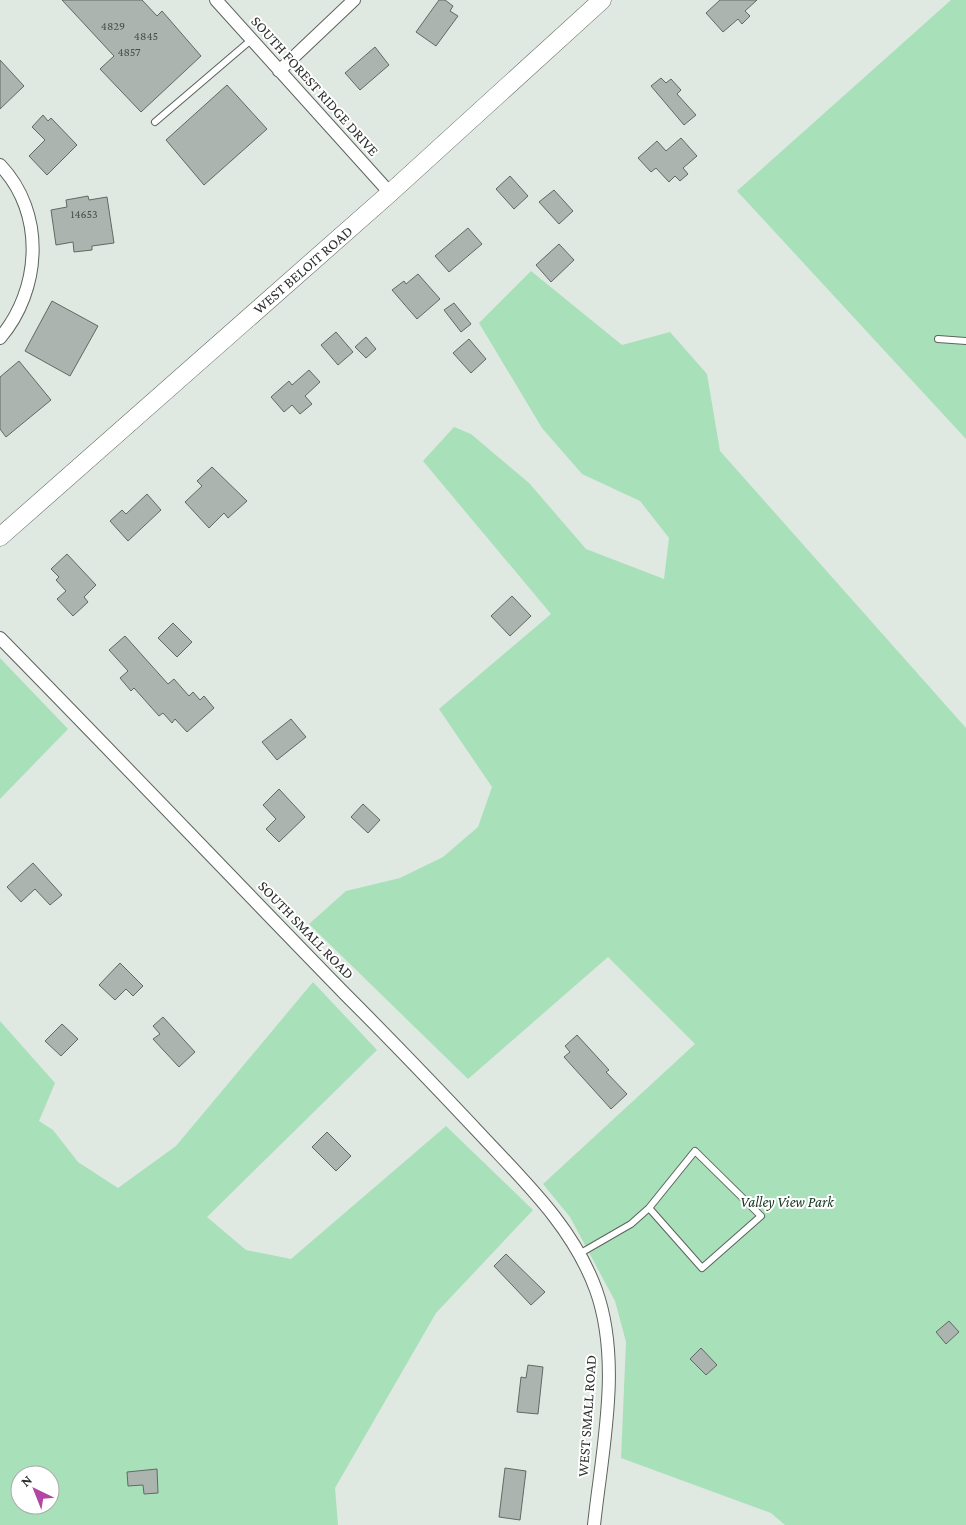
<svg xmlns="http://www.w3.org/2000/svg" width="966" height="1525" font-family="'Crimson Pro',serif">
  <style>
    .green { fill: #a8e1b9; fill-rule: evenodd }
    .building { fill: #abb4ae; stroke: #626964 }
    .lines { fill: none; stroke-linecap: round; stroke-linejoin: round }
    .service-casing { stroke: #5c635d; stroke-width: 8 }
    .minor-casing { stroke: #5c635d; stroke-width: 14 }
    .secondary-casing { stroke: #5c635d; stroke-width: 19 }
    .service { stroke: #fff; stroke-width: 6 }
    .minor { stroke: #fff; stroke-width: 12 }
    .secondary { stroke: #fff; stroke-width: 18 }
    .labels { text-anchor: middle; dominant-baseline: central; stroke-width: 4; stroke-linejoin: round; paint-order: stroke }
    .number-label { font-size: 12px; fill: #4c504d }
    .street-label { font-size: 15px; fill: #2c2f2d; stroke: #fff }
    .park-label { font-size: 15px; font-style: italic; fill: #163521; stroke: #fff }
  </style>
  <rect width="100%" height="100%" fill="#dfe8e1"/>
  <path class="green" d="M951,0H966V439L737,191Z
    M531,271L622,345L670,332L707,374L720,451L966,728V1525H785L771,1513L621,1458L626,1342L615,1301L570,1217L543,1184L695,1044L608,957L468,1079L309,924L346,891L400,878L443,857L478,827L492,787L439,709L551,614L423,461L454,427L471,434L529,483L586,549L664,579L669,538L640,501L582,474L542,428L479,323Z
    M0,658L68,729L0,799Z
    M313,982L377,1050L207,1217L246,1250L291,1259L446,1126L533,1210L436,1313L335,1488L338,1525H0V1021L55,1083L39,1121L53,1130L78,1162L118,1188L176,1146ZM20,1475H50V1505H20Z"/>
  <path class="building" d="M62,0H142L157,16L162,11L201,56L141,112L100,69L114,56Z
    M439,0H445L453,6L450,11L458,16L436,46L416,32Z
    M720,0H757L745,11L750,16L742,24L738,19L723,32L706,13Z
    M375,47L389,65L360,90L345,73Z
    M0,60L24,86L0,109Z
    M661,78L666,83L671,79L681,90L677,94L696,115L684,125L651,86Z
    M227,85L267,129L204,185L166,140Z
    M43,115L48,121L51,118L77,145L47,175L29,156L45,140L32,127Z
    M681,138L697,156L683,168L688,174L680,181L675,176L669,182L656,168L651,172L638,158L657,141L666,151Z
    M510,176L528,196L514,209L496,189Z
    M554,190L573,211L559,224L539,202Z
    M88,196L89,200L107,197L114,243L92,246V250L74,252L73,242L56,245L51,210L67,207L66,200Z
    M468,228L482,244L449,272L435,256Z
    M559,244L574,260L551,282L536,265Z
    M418,274L440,299L417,319L392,290L404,281L406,284Z
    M52,301L98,326L70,376L25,351Z
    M454,303L471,324L461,332L444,310Z
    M336,332L353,352L338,365L321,345Z
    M366,337L376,349L366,358L355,347Z
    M469,339L486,359L471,373L453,353Z
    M19,361L51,400L6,437L0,429V377Z
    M309,370L320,382L305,396L312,404L300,414L292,405L284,412L271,397L289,381L292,385Z
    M212,467L247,501L228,518L224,513L209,528L185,502L202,486L197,481Z
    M147,494L161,510L128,541L110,521L122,510L126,514Z
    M67,554L96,585L84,597L88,602L73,616L57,599L66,591L56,580L59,577L51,569Z
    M512,596L531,616L510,636L491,616Z
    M173,623L192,642L177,657L158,638Z
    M125,636L168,684L174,679L189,696L193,692L200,700L204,696L214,708L187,732L175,719L172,723L163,713L159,716L134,688L131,691L120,678L128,671L109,650Z
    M291,719L306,737L277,760L262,742Z
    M279,789L305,817L279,842L266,829L276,819L263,805Z
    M363,804L380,820L368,833L351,817Z
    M33,863L62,895L50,905L35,889L21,902L7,887Z
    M120,963L143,986L133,996L126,989L115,1000L99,985Z
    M163,1017L195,1052L179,1067L153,1039L160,1034L153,1026Z
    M62,1024L78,1039L61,1056L45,1041Z
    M577,1035L609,1070L606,1072L627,1094L611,1109L564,1057L570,1052L565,1046Z
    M327,1132L351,1156L336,1171L312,1147Z
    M506,1254L545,1292L531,1305L494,1266Z
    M949,1321L959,1332L946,1344L936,1332Z
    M701,1348L717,1365L706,1375L690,1359Z
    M528,1365L543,1367L538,1414L517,1412L521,1377L526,1378Z
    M505,1468L526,1471L520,1520L499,1517Z
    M157,1469L158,1493L144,1494L143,1485L128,1486L127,1472Z"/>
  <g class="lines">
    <g class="service-casing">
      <path id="service" d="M155,122L251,40
        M938,339L966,341
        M579,1254L631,1224L649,1208L695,1151L761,1216L702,1268L649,1208"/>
    </g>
    <g class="minor-casing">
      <path id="minor" d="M216,0L390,193
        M279,71L354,0
        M0,165C46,213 41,290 0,338
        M0,638C116,756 230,876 346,995C392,1041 438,1089 483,1137C527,1184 574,1229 596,1290C622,1362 602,1450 594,1525"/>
    </g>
    <g class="secondary-casing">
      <path id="secondary" d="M0,537L390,193L602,0"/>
    </g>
    <use href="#service" class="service"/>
    <use href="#minor" class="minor"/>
    <use href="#secondary" class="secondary"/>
  </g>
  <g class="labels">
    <g class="number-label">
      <text x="113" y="26">4829</text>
      <text x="146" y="36">4845</text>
      <text x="129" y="52">4857</text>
      <text x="84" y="214">14653</text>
    </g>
    <g class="street-label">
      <text transform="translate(315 86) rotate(48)">SOUTH FOREST RIDGE DRIVE</text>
      <text transform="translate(303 270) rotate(-41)">WEST BELOIT ROAD</text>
      <text transform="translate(306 930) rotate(46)">SOUTH SMALL ROAD</text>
      <text transform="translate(587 1416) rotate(-86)">WEST SMALL ROAD</text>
    </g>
    <g class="park-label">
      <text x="787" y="1202">Valley View Park</text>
    </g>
  </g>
  <g transform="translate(35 1490) rotate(317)"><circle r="24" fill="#ffffff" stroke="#abacab"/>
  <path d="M0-4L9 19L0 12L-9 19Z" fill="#b345a4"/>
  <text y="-8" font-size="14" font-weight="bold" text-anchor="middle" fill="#2c2f2d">N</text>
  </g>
</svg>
